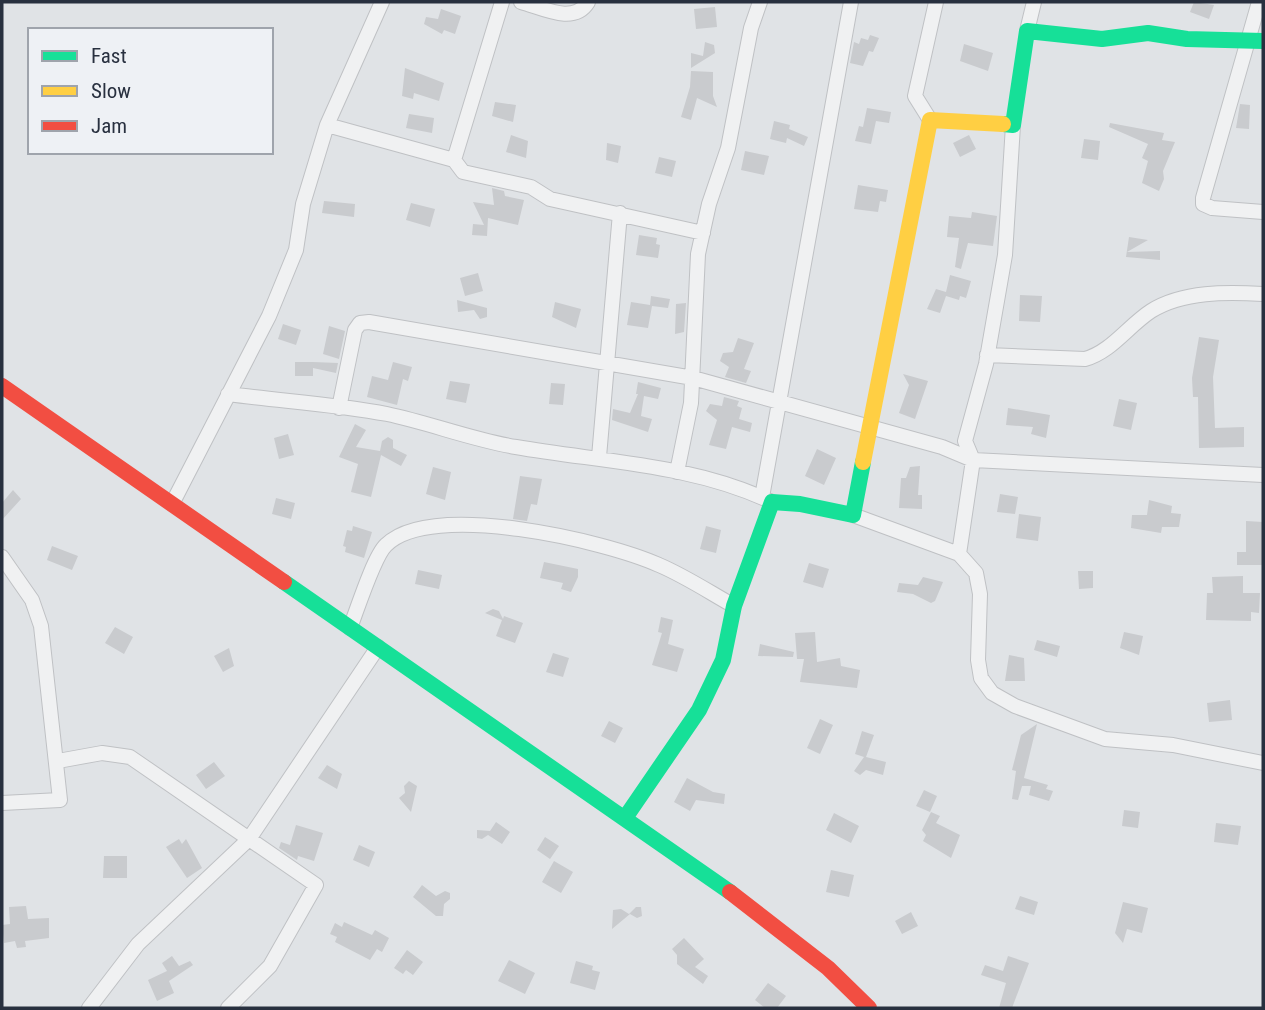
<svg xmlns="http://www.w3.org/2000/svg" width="1265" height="1010" font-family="'Roboto Condensed',sans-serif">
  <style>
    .building { fill: #c9cbce }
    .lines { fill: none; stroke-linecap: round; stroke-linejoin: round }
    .street-casing { stroke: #bfc1c4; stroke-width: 16 }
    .street { stroke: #f0f1f2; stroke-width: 14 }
    .fast { stroke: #16e098; stroke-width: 16 }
    .slow { stroke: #ffcf43; stroke-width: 16 }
    .jam { stroke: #f24e42; stroke-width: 16 }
  </style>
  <rect width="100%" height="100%" fill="#e0e3e6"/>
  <path class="building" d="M1194,2L1214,5L1209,19L1190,12Z
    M715,7L717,27L696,29L694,9Z
    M441,9L461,16L455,34L444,30L442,34L424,24L426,17L438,19Z
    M870,35L879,38L873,52L869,51L863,66L850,63L854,42L859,44L861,38L868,40Z
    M705,42L714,45L715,53L691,68V53L703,56Z
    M964,44L993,53L988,71L960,61Z
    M405,68L444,83L439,101L414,93L413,99L402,96Z
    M691,71L713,72V96L717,107L697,98L691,120L681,117L690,87Z
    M495,102L516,105L513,122L492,116Z
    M1240,104L1250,105L1249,129L1236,128Z
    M867,108L891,112L889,123L876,121L871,144L855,141L859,126L863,127Z
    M409,114L434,118L432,133L406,128Z
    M774,121L790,125L789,129L808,137L804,146L787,138L786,143L770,139Z
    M1110,123L1164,133L1162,140L1175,142L1163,171L1164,179L1159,191L1142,183L1148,161L1142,158L1148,144L1109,127Z
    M511,135L528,141L526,158L506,152Z
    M969,135L976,149L960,157L953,143Z
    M1084,139L1100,141L1098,160L1081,158Z
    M607,143L621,146L618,163L606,160Z
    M745,151L769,156L764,175L741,170Z
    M659,157L676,161L672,177L655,173Z
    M858,185L888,190L886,202L880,201L878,212L854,209Z
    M492,188L504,191L505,196L524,200L518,225L488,218L487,236L472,235L473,224L484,225L473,202L494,205Z
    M324,201L355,204L354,217L322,213Z
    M411,203L435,209L430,227L406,220Z
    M972,212L997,216L993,246L968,243L961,269L955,267L959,238L947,237L949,216L971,218Z
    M639,235L657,238L656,244L660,245L658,258L636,255Z
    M1129,237L1148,240L1127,252L1160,251V260L1126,257Z
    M478,273L483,291L465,296L460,278Z
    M950,275L971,281L966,298L960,296L959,300L946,296L940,313L927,309L936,289L946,292Z
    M1020,295L1042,296L1040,322L1019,321Z
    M651,296L670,299L668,308L652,306L648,328L627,325L631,302L650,305Z
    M457,300L487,308V317L480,319L474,310L458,312Z
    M555,302L581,309L576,328L552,317Z
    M686,303L684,332L675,334L676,304Z
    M283,324L301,330L296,345L278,339Z
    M329,326L345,331L339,359L323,354Z
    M1199,337L1219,340L1213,377L1215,428L1244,427V447L1199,448L1198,397H1193L1192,378Z
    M738,338L754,343L744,369L751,371L746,383L725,377L729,367L720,361L723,353L733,352Z
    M295,362H313L338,363L336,373L313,368V376H295Z
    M393,362L412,367L408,381L403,379L397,405L367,397L372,376L388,380Z
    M903,374L928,381L915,419L899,413L909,385Z
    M450,381L470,384L466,403L446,399Z
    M638,382L661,388L658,399L644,396L641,416L652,419L648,432L612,420L613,409L630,413L638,394H636Z
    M551,383L565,384L563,405L549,404Z
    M724,397L739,401L737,406L742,408L739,419L752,423L750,432L732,427L726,449L709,445L717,420L706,411L710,404L722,406Z
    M1119,399L1137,403L1131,430L1113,426Z
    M1008,408L1050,415L1046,438L1031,434L1033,427L1006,425Z
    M355,424L366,430L356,447L380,451L382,441L388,437L393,440V448L407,455L401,466L381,455L371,497L351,492L358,464L339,457Z
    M288,434L294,455L279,459L274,438Z
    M817,449L836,458L824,485L805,476Z
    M920,466L918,495H922V509L899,508L901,478H906L910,467Z
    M433,467L451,472L445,500L426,494Z
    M520,476L542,479L537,505L531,504L527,521L513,519Z
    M13,490L21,499L2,520V503Z
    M1000,494L1018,497L1015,514L997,512Z
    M276,498L295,503L291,519L272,514Z
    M1149,500L1172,506L1171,513L1181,514L1179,527H1162L1161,533L1131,528L1132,515H1147Z
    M1019,514L1041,517L1038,541L1016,538Z
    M1246,521L1263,522L1262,565H1237V552H1246Z
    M353,526L372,532L364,558L345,552L346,547L343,546L347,530L352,531Z
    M706,526L721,530L716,553L700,549Z
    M52,546L78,556L72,570L47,560Z
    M544,562L578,569V577L571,592L561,589L563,583L540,578Z
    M809,563L829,569L823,588L803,582Z
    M418,570L442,575L439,589L415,584Z
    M1078,571H1093V588L1079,589Z
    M1243,576V593H1260L1259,613L1251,612V621L1206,620L1207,593H1213L1212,577Z
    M923,577L943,582L935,601L931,603L913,594L897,592L899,583L918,585Z
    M493,609L499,611L503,619L504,616L523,623L515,643L496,636L502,620L485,613Z
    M661,617L673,620L668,644L684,649L677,672L652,665L662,633L658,632Z
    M115,627L133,637L124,654L105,643Z
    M815,632L817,662L840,658L841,666L860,670L857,688L800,682L804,659H797L795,633Z
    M1124,632L1143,636L1139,655L1120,648Z
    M1037,640L1060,646L1057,657L1034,650Z
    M760,644L794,652L793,657L758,656Z
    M229,648L234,666L223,672L214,656Z
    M553,653L569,658L563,677L546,672Z
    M1009,655L1024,658L1025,681H1005Z
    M1230,700L1232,720L1209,722L1207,703Z
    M820,719L833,725L820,754L807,748Z
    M609,721L623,728L615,743L601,736Z
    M1037,724L1024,778L1048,785L1046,789L1053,791L1049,801L1029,795L1031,786H1022L1018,800L1012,799L1016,771L1012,770L1021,735Z
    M862,731L874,735L866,757L886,762L883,775L866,770L860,775L854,771L864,757L855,754Z
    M214,762L225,776L206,789L196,775Z
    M327,765L342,774L337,789L318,778Z
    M687,778L713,792L725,794L724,804L696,800L690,811L674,802Z
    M409,781L417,786L411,812L399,798L405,793L404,786Z
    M924,790L937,796L930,812L916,806Z
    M1124,810L1140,812L1138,828L1122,826Z
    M931,812L940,816L936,823L960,835L951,858L923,841L926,835L922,830Z
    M834,813L859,826L851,843L826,830Z
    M496,822L510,832L502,844L488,835L482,839L477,838V830L490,831Z
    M1216,823L1241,826L1238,845L1214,842Z
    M296,825L323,833L314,861L298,856L297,860L279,848L281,842L290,845Z
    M545,837L559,846L550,859L537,850Z
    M179,839L182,844L186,839L202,868L187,878L166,847Z
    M359,845L375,852L369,867L353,860Z
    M104,856H127V878H103Z
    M554,861L573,872L561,893L542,882Z
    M831,870L854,875L849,897L826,892Z
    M422,885L436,896L445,891L450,893V899L444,904L443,916H436L413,897Z
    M1020,896L1038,902L1034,915L1015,909Z
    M1123,902L1148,908L1142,933L1127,929L1123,943L1115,933Z
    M26,906L28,919L49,918V938L25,941L26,947L17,948L15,941L4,943L2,925L10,924L9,907Z
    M636,907H641L642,916L637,918L630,914L612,929L613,910L621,909L629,914Z
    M911,912L918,926L902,934L895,921Z
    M344,922L372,935L375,930L389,938L382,952L377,949L370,960L335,942L337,937L330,934L335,923L342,927Z
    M684,938L704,959L695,967L708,976L703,984L677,964V955L672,949Z
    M407,950L423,962L413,975L406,970L403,974L394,968Z
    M172,956L179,966L190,961L193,965L169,981L174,993L157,1001L148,980L167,971L162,963Z
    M1008,956L1029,963L1012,1008H999L1006,983L981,975L985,965L1003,971Z
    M509,960L535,973L525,994L498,981Z
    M576,961L593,966L592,970L600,972L595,990L570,983Z
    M768,983L786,996L777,1008H765L755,1000Z"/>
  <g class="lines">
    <g class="street-casing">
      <path id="street" d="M521,2C543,8 574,25 588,2
        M1259,2L1203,198V204L1212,208L1263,212
        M1027,31L1034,2
        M930,120L915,96L936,2
        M327,125L454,160L502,2
        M454,160L463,172L531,187L550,199L703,233
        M987,355L1085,359C1111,352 1128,326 1151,311C1183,291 1227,292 1263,294
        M228,394C280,401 335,404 387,414C430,423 473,440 516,447C602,462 692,464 772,502
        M339,408L355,330L360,323L369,322L693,378L942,447L973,460L965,441L986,364L1005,255L1013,125
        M599,457L620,213
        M677,472L691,403L698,254L709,204L728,148L751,28L760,2
        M762,497L851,2
        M172,504L269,316L296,250L303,204L327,125L382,2
        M853,515L959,554L973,460L1263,475
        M959,554L976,573L980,594L978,660L981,678L992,693L1015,706L1105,739L1173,745L1263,763
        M2,557L32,600L41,626L60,800L2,803
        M350,628C357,610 374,556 386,545C431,500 606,541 659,565C685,576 709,592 734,606
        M58,761L102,753L130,757L316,885L270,966L228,1008
        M89,1008L138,944L249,839L378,647"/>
    </g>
    <use href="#street" class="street"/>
    <path class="fast" d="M1003,124L1013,125L1027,31L1102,39L1148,33L1187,39L1263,41
      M284,582L730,892
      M625,818L699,710L723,660L734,606L772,502L800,504L853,515L863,462"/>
    <path class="slow" d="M863,462L930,120L1003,124"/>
    <path class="jam" d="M2,386L284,582
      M730,892L828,968L869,1008"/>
  </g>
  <rect width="1265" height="1010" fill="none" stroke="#28303f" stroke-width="7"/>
  <rect x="28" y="28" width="245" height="126" fill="#eef1f5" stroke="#9fa4ac" stroke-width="2"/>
  <rect x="42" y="51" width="35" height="10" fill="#16e098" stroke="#9fa4ac" stroke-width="2"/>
  <text x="91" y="63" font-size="21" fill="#28303f">Fast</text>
  <rect x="42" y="86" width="35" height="10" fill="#ffcf43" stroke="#9fa4ac" stroke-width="2"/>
  <text x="91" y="98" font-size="21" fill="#28303f">Slow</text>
  <rect x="42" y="121" width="35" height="10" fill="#f24e42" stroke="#9fa4ac" stroke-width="2"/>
  <text x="91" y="133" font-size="21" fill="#28303f">Jam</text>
</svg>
